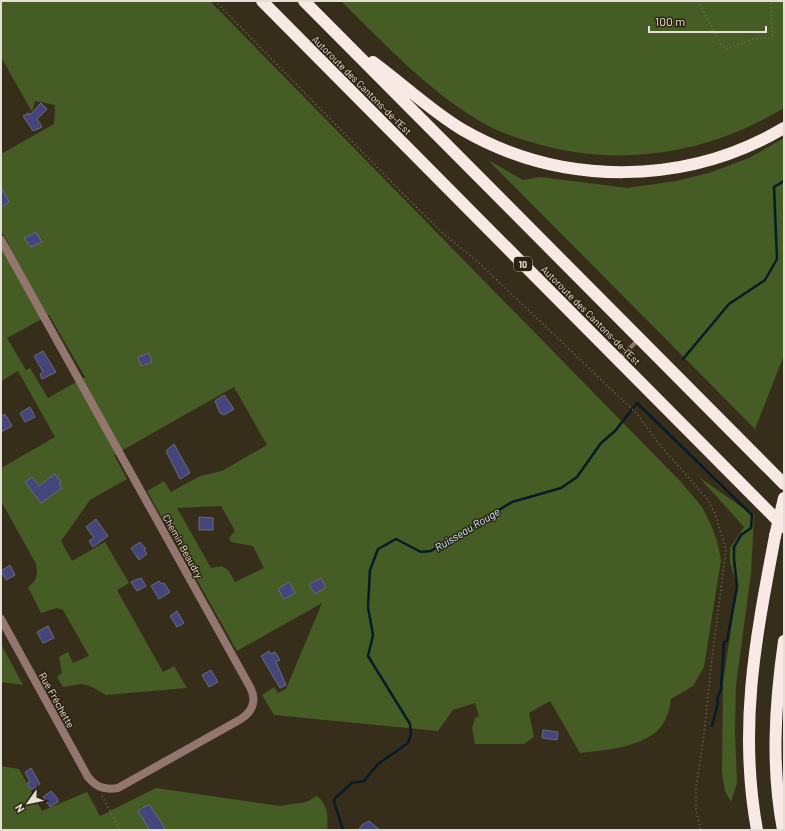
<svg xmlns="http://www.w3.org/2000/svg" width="785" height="831" font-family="Barlow,sans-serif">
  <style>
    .forest { fill: #455c24; fill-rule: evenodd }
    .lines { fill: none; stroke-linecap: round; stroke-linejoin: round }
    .stream { stroke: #061c27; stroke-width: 2.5 }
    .building { fill: #44457a; stroke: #6a6c80 }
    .path { stroke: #7a7263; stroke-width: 1.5; stroke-dasharray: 1 3; stroke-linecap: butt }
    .service { stroke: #93766d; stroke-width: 4 }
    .minor { stroke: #93766d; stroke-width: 8 }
    .motorway { stroke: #f8e9e5; stroke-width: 12 }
    .motorway-bridge { stroke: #f8e9e5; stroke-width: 12 }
    .labels { text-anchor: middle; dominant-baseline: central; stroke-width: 3; stroke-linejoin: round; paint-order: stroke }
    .shield { fill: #2d2312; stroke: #aea79a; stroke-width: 1 }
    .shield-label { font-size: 9px; font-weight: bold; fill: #e6dfd5 }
    .street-label { font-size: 10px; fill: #e6dfd5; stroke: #2d2312 }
    .water-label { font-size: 11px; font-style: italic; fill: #c6ebfe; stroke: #2d2312 }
  </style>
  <rect width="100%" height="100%" fill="#372d1b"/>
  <path class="forest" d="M1,1H210L680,481L702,507L711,525L717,541L721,560L704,667L693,686L671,699C670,705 669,712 666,718C655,747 606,750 580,753L550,701L529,713L534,737L524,744H475L472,728L475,718L479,716L475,703L453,710L438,731L274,715L262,695L274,687L278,693L286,689L322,603L237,651L147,491L164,481L171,492L200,476L222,471L267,445L234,387L114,455L127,479L90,500L61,541L72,561L105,542L129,583L117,590L163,672L174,666L187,688L106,695L90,686L81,684L63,687L57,677L62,673L59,657L68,652L73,663L89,656L63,610L57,608L41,613L28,587C37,581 38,575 36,564L1,501V468L55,437L18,371L1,381V249L9,244L1,231V154L54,124L55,105L35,101L32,112L1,57ZM49,315L85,377L48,398L30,368L26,370L7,338ZM221,506L235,531L229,538L231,542L253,546L264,568L235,582L228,570L222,566L211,568L177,508Z
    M341,1H784V108C708,154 617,169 531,142C513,137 494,130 478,120C426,89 384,43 341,1Z
    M784,138V355L755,429L488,160L523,180L541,177L627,188L676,181L709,173L749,158Z
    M699,477L754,516L751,573L736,685L735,730L737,783L731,802L725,791L722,773L723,683L737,588L730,562V548L744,527Z
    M1,644L23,685L1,682Z
    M1,766L19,769L42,811L87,792L100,816L156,788L280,806L306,802L317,796C329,806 328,816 327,830H1Z"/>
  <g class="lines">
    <path class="stream" d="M683,359L729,304L765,280L777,259L774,187L784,181
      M343,830L334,802L335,798L352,783L364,781L378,764L408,743L411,734L410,724L368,656L373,635L368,607L370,570L378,549L396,539L421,552L431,551L512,502L561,488L577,477L601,443L615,431L637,403L752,515L751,528L741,535L734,547V559L737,587L727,641L724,642L721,689L717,700L718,703L712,726"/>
  </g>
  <path class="building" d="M41,103L47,109L37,119L42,127L33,131L23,116L29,113L30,115Z
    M1,187L9,202L1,207Z
    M36,232L42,242L31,247L24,238Z
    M43,351L56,372L42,379L40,374L43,372L34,356Z
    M149,353L152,362L141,366L138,357Z
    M224,395L234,409L224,415L220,413L215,401Z
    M30,407L35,417L25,422L20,413Z
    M5,414L12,426L1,432V416Z
    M174,444L190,473L180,479L166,451Z
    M55,474L61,482L59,483L62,488L41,503L25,482L32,477L39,486Z
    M199,517L213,518V530H199Z
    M96,519L108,536L93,547L89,541L94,538L86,527Z
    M140,542L146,549L144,550L147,554L139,560L131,548Z
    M10,565L15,575L6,580L1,571Z
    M141,578L146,586L137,591L131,582Z
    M321,578L326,587L315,594L309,584Z
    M159,581L162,584L164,583L170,592L159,599L151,586Z
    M289,582L295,593L284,599L278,589Z
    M177,611L184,623L177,627L170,616Z
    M48,626L54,638L43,643L37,632Z
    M269,651L271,654L275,652L280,660L276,662L286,685L280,688L261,656Z
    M211,670L218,682L209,687L202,675Z
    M543,730L558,732L557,740L542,738Z
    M31,768L40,784L31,790L27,783L30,782L25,772Z
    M51,791L58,799V802L50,807L43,797Z
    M149,804L166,830H150L138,811Z
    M369,821L380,830H358L363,824Z"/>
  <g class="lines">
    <path class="path" d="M215,1L413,204L446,236L477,261L637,414L659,444L708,500L716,516L726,550L711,666L704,735L696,787V810L701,830
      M698,1L721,44L726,49L754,39L769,38L772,36L771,1
      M102,796L120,830"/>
    <path class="service" d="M619,359L638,340"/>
    <path class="minor" d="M1,240L250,687C257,700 253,711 241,719L118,788C105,790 97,788 88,777L1,619"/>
    <path class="motorway" d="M262,1L784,527
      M304,1L784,484
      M373,62C403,84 431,111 463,130C562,187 686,186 784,128
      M757,830C738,726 756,637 775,536
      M783,830C771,767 775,704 784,641"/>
    <path class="motorway-bridge" d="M775,536L784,498"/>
  </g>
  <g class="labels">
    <rect class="shield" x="514" y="257" width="18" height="14" rx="3"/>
    <g class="shield-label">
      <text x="523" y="264">10</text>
    </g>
    <g class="street-label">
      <text transform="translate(362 85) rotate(45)">Autoroute des Cantons-de-l'Est</text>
      <text transform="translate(591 315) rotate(45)">Autoroute des Cantons-de-l'Est</text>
      <text transform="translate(183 546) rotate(61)">Chemin Beaudry</text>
      <text transform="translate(57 700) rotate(61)">Rue Fréchette</text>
    </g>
    <g class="water-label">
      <text transform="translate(467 529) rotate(-31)">Ruisseau Rouge</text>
    </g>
  </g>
  <rect width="785" height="831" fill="none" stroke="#e6dfd5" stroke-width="4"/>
  <g transform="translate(28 803) rotate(237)" stroke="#2d2312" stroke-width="3" paint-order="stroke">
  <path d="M0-3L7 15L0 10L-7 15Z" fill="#e6dfd5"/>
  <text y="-6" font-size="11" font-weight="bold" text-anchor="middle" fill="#e6dfd5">N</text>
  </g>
  <path d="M649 26v6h117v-6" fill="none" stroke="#e6dfd5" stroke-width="2"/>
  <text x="655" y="26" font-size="12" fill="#e6dfd5" stroke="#2d2312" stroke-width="3" paint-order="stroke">100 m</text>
</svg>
